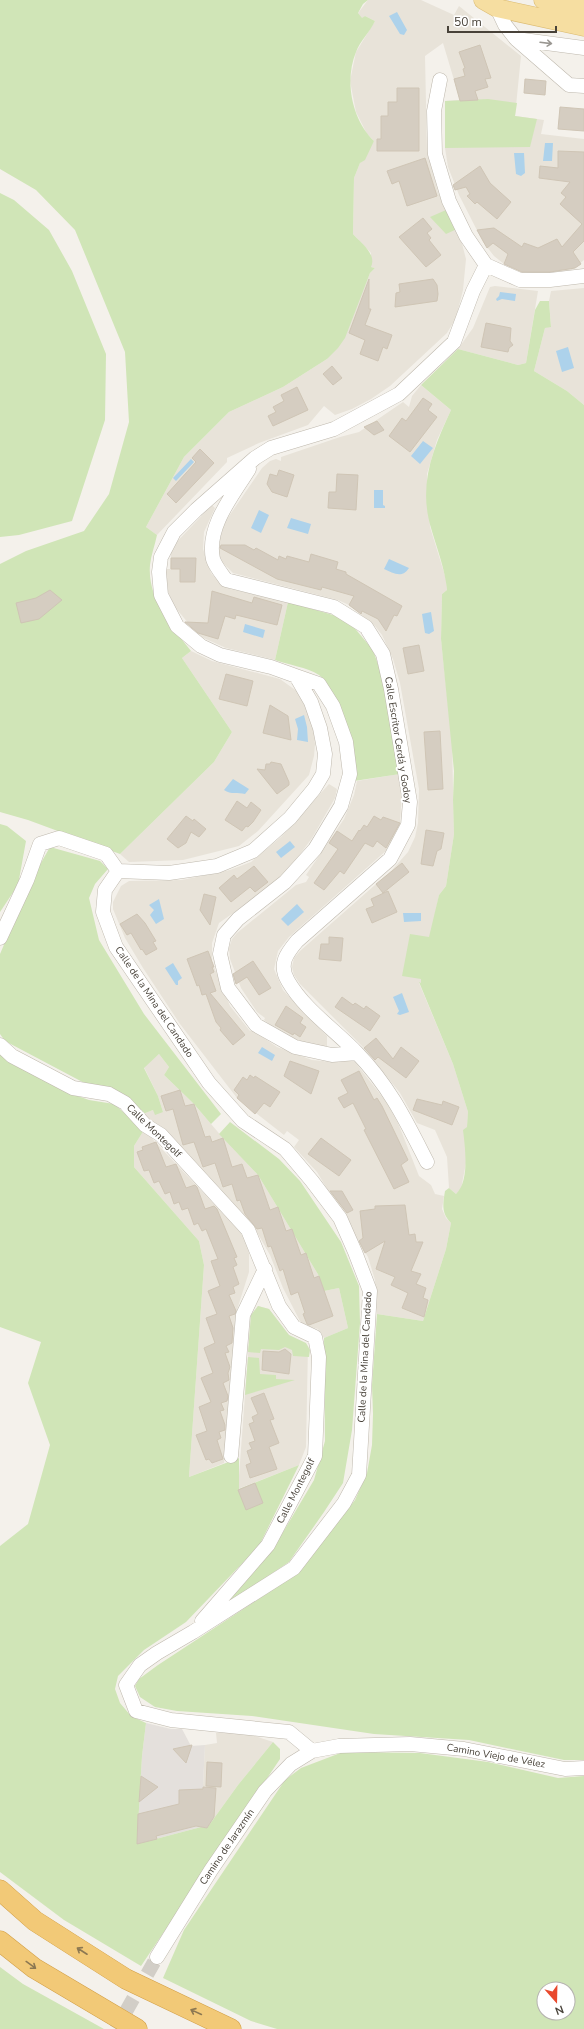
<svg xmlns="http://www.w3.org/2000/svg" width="584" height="2029" font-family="'Nunito Sans',sans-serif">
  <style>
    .residential { fill: #e8e3d9 }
    .industrial { fill: #e4e0dc }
    .green { fill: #d0e5b7; fill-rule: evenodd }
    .water { fill: #add2eb }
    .building { fill: #d5cdc1; stroke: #cfc5b5 }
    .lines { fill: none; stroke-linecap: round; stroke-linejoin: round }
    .minor-tunnel { stroke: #d2cec7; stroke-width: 14; stroke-dasharray: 14 7; stroke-linecap: butt }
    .minor-casing { stroke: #bfb9ae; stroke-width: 15 }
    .major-casing { stroke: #dbbb72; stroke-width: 19 }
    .highway-casing { stroke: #d29f47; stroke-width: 21 }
    .minor { stroke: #fff; stroke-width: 14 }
    .major { stroke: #f6dea1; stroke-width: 18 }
    .highway { stroke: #f2c977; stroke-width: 20 }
    .oneway { stroke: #9a9792 }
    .oneway2 { stroke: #8c7852 }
    .labels { text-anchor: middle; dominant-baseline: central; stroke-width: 4; stroke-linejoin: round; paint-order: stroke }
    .street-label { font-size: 10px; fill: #484239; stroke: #fff }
  </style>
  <rect width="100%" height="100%" fill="#f4f1eb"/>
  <path class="residential" d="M368,0H421L454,15L459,6L521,56L515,116L544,120L541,134L584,139V260L569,272L541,274L524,272L504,264L494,256L483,242L459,195L448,167L445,148V101L460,100L443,43L425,56L427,150L438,192L460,236L466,259L463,290L456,318L447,333L390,386L371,399L352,409L335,415L324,406L308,425L259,443L227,458V462L157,535L146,527L184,457L229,412L283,387L327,359L358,302L370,273L375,268L371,267V253L353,234L354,178L360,163L374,141L367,134L356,112L350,81L356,52L375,21L365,16L362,19L358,13Z
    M495,286L538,291L526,363L518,365L458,349L473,328L490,287Z
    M584,288V405L567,391L534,371L545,328L551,326L549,301L551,291Z
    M421,385L451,410L437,440L427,474L430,527L446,579L447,590L442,594L441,639L452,742L454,834L446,886L439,895L421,983H419L453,1064L468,1112L466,1163L461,1189L456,1194L449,1188L447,1157L435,1130L417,1123L400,1093L364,1048L300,984L294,975L292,967L294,958L300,951L392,870L408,852L415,837L418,823L419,789L400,683L393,659L382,635L375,626L349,605L338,600L233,573L221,561L219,553V538L225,522L262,468L270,461L276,459L281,461V457L340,437L359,432L403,402L409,407L412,396Z
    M212,505L215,508L204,532L203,549L211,573L218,581L230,589L288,602L275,660L226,648L199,636L174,606L168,591L166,569H170L171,554L169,550Z
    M191,651L212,661L280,679L298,692L302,697L313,727L315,744L314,756L309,775L258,831L239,846L183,860L129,862L120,854L214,762L232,732L182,658Z
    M399,774L402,789L400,823L388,849L289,937L278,951L274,969L283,990L327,1036V1047L307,1044L282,1034L264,1020L265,1018L257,1012L241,988L230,959L229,948L232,939L237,933L296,885L306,882L309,877L306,875L344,819L354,795L357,781Z
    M329,784L337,789L335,798L312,838L290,868L266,890L219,923L212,943V962L230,1006L250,1031L252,1030L277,1047L312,1060L333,1062L352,1060L355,1062L387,1103L398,1123L419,1176L431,1185L435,1194L444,1196L442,1209L446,1218L451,1223L446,1249L423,1321L377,1314L375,1280L368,1257L317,1172L294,1147L299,1140L287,1131L284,1135L237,1098L180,1024L143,968L125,938L113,909V902L121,886L129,881L182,880L230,870L251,862L281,837Z
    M159,1054L169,1067L164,1075L194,1104L223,1138L258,1175L319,1276L324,1291L339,1288L348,1328L324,1338L318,1329L302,1325L283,1288L270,1255L254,1227L145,1119L143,1114L153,1110L163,1112L158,1096L144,1067Z
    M144,1130L245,1237L249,1253V1272L236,1313L224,1463L189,1477L204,1265L199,1241L134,1167V1146Z
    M258,1306L269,1309L289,1335L308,1346L306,1447L299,1465L238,1489L251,1315Z
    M243,1732L273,1742L238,1785L207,1828L201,1827L205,1745L217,1743L216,1733Z"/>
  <path class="industrial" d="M146,1723L171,1729H182L191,1746L205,1745L201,1827L137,1844L142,1756Z"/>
  <path class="green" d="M0,0H368L363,4L358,13L362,18L365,16L375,21C370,32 360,41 356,52C344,81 352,120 374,141L365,160L360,163L354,178L353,234C361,243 377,254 371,267L375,268L370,273L345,338L338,348L327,359L283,387L229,412L184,457L146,527L157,535C155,545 151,555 150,565C147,599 173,627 191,651L182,658L232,732L214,762L120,854L28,820L0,812V564L26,551L84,531L109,494L129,422L125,352L75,230L36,190L0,169Z
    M488,99L517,103L515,116L537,119L530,147L445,148V101Z
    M0,193L14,200L49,230L72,271L106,354L105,420L72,521L19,535L0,537Z
    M446,210L457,229L446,234L430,217Z
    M540,301H549L551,327L545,328L534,371L567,391L584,405V1760H564L469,1740L374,1734L252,1716L177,1711L155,1707L140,1697L135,1686L139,1679L158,1665L292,1577L320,1545L355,1500L367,1473L372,1445L373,1414L372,1385L377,1314L423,1321L446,1249L451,1223C441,1213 443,1204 445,1191L449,1188L456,1194C470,1181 465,1147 463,1130L467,1127L468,1112L453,1064L419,982L421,983V979L402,976L410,934L429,937L439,895L446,886L454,834L453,800L454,771L441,639L442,594L447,590C445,569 437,549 431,528C418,484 433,449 451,410L421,385L458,349L518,365L526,363L535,310Z
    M288,602L340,617L352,625L373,650L381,673L400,774L354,781C348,755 341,690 319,675C307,667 288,665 275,660Z
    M0,824L7,826L26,841L18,885L0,912Z
    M50,847L100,861L108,869L95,884L89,898L99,940L144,1014L221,1114L211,1124L194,1104L164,1075L169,1067L159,1054L144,1068L158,1096L163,1112L155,1115L153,1110L143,1114L5,1041L0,1034V954L33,877Z
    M0,1054L10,1063L72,1094L89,1100L114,1104L144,1130L134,1146V1167L199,1241L204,1265L189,1477L239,1458V1489L299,1465L259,1546L186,1622L144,1650L118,1676L115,1689L120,1703L131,1716L146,1723L142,1756L137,1844L201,1827L207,1828L238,1785L273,1742L280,1749V1759L141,1966L64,1920L0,1872V1546L28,1524L50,1445L28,1383L41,1342L0,1327Z
    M230,1122L279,1159L300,1181L341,1242L359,1286L360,1323L352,1430L343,1483L324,1512L289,1562L216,1611L276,1544L314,1480L325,1441L324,1338L348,1328L339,1288L324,1291L319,1276L258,1175L219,1134Z
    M258,1306L269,1309L289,1335L306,1343L310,1350L309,1357L293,1356L292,1350L285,1347L279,1350L261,1349L260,1353L248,1352L251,1315Z
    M248,1357L259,1358L260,1374L276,1375V1379L295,1380L245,1395Z
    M343,1752L420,1753L488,1762L558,1778L584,1776V2029H277L251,2021L163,1978L184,1930L285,1780L301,1768ZM544,1989H568V2013H544Z
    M0,1967L23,1984L104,2029H0Z"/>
  <path class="water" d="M397,12L407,30L404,35L400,34L389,16Z
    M545,143H553L552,161H543Z
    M514,153H524L525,173L521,176L516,174Z
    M500,292L516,294L515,301L502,299L497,301L496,299L499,296Z
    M568,347L574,368L562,372L556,351Z
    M423,441L433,448L420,464L411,456Z
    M191,459L194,462L176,481L173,478Z
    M374,490H383V505L385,506V508H374Z
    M259,510L269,515L261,533L251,528Z
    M291,518L311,524L308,534L287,528Z
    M389,559L409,568C402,579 393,573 384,569Z
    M431,612L434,631L429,634L425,633L422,614Z
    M245,624L265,630L263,638L243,632Z
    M304,715L307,727L308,742L297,740L298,729L295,719Z
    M233,779L249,789L245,794C238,792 231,795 224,790Z
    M290,841L295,847L281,858L276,852Z
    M159,899L164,919L156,924L150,915L154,910L149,905Z
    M297,904L304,912L288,926L281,919Z
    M403,913H421V921L404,922Z
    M173,963L182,978L178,981V985H176L165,968Z
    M402,993L409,1012L400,1015L397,1014L399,1011L393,997Z
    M262,1047L275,1055L272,1061L258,1053Z"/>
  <path class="building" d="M480,45L491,78L485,79L488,87L475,91L478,100L460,101L454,79L465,76L463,69L465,68L459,52Z
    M525,79L546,81L545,95L524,93Z
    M397,88H419V151H377V139H381V116H388V102H397Z
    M560,107L584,109V131L558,129Z
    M558,151L584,152V241L573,252L581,264L575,268L550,272H522L504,264L508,254L493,243L487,248L477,230L494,228L522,247L524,243L538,248L557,239L562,247L582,224L560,204L566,197L561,193L570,182L539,178L540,166L558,168Z
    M425,158L437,196L407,206L399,181L392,184L387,171Z
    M480,166L490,183L511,202L497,219L477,202L475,204L467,196L470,194L466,187L455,190L453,185Z
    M423,218L432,229L427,233L431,238L429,240L441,255L426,267L399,237Z
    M369,279V309H371L365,325L392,335L387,349L383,347L378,361L360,354L365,340L349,333Z
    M433,279L437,285L438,294L437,301L395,307L396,293L400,292L399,284Z
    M486,323L511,328L510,341L513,345L509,348L508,352L481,347Z
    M332,366L342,378L333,385L323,374Z
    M297,387L308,410L273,426L268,416L276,412L273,407L284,401L281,395Z
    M423,398L432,404L428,410L437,417L410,452L389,436L402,418L406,421Z
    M377,421L384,430L374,435L364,427Z
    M200,449L214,463L176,503L167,494L196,462L192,458Z
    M279,470L294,475L287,497L272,492L267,484L270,474L277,476Z
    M337,474L358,475L356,510L328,508L329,492H336Z
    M221,545H245L254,550L256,548L278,560L279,556L286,559L287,556L309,562L311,554L338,562L336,569L346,572V574L402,606L397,616L394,615L386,631L378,619L362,611L361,614L349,605L354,596L322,587L321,590L277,579L220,548Z
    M171,558H196L195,582H180V569H171Z
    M50,590L62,600L39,619L21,623L16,603L36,598Z
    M212,591L252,603L254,597L282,605L277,625L236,615L235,619L225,616L218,639L198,633L185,622L208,623Z
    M419,645L424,671L408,674L403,648Z
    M226,674L253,681L247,706L219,699Z
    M270,705L288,716L291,740L263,733Z
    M440,731L443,789L428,790L424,732Z
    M271,762L281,764L289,782V785L277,794L257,769L265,770L266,764H270Z
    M237,801L247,808L251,802L261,810L253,822L248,827L246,826L242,831L225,820Z
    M186,816L193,821L194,819L206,829L199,837L191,832L186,843L178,848L167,839Z
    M374,816L381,820L383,817L400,823L386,848L377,841L373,847L365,843L344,874L340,871L324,890L314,883L338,849L329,843L337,831L352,841L359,830L360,831L364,825L367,827Z
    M426,830L444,833L441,849L437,851L433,866L421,864Z
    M402,863L409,872L383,893L376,884Z
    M254,866L268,882L255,892L250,887L231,902L219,888L234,875L237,879Z
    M388,891L397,912L372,923L366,909L374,906L371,899Z
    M204,894L216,897L210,925L200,910Z
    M137,914L145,923L156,941L153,942L157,949L146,955L142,949L141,950L131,933L127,935L120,924Z
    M329,937L343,938L341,961L319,959L321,944H329Z
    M208,951L214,967H212L214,972L210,974L216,991L210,993L245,1035L233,1045L220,1030L221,1028L216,1022L206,994L202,995L199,985L197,986L187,959Z
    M253,961L271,988L259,995L247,977L236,984L233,974Z
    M342,997L353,1005L355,1003L364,1009L366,1006L380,1016L370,1031L335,1007Z
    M286,1006L303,1018L300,1023L306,1027L300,1037L294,1033L293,1035L275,1025Z
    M376,1038L393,1059L401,1047L419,1061L406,1078L378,1057L375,1060L364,1048Z
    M290,1061L319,1071L311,1094L284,1076Z
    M359,1071L374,1100L377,1098L382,1106L408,1160L401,1165L409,1182L394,1189L364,1130L366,1129L353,1103L344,1108L338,1098L348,1093L341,1080Z
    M250,1075L254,1078L255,1076L280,1092L270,1107L264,1103L255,1114L237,1098L239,1095L234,1090L243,1077L247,1080Z
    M180,1090L185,1106L194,1104L205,1137L210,1136L212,1142L223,1138L232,1167L242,1164L247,1178L258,1175L270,1210L278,1207L286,1231L292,1229L301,1255L306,1253L314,1278L319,1276L333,1316L309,1325L307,1324L303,1314L305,1313L298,1292L291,1295L283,1269L280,1271L271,1246L268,1247L262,1228L257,1229L245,1214L240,1200L237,1201L232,1184L223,1187L215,1163L203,1167L194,1142L183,1145L173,1109L166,1111L161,1096Z
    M417,1099L442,1105L443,1101L459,1107L452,1125L413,1110Z
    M321,1138L351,1160L339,1176L308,1154Z
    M156,1142L166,1167L176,1164L186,1188L195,1185L197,1187L205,1209L214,1206L217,1209L237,1257L234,1258L237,1265L233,1267L239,1284L233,1287L235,1293L229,1295L236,1311L235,1314L229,1316L233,1328L232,1343L226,1346L229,1352L225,1353L230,1367L228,1373L229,1380L223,1383L228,1396L227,1401L221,1403L224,1410L220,1411L225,1425V1430L219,1432L221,1438L217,1440L223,1459L212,1463L209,1459L206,1460L196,1435L207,1431L199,1407L211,1402L201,1378L213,1373L204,1348L215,1343L206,1318L217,1314L208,1291L220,1286L211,1261L218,1259L206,1229L202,1231L198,1223L194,1225L188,1208L182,1210L179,1202L174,1204L170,1192L165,1194L159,1181L154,1183L149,1170L144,1171L137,1152L143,1150L142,1147Z
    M330,1191H342L353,1210L347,1213Z
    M405,1205L409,1235L415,1234L416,1242H423L411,1271L421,1274L416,1284L426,1288L423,1298L428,1300L424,1317L402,1308L408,1293L391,1285L395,1277L376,1269L385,1241L365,1253L359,1241L363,1238L360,1211L375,1209V1206Z
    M285,1349L291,1354L289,1374L262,1370L263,1351L279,1352Z
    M264,1393L274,1419L270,1420L279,1443L269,1447L277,1469L250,1478L246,1465L251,1463L247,1451L252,1449L249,1443L255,1441L249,1424L254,1422L252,1417L258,1414L251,1398Z
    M255,1483L263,1503L246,1510L238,1490Z
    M192,1745L186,1763L173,1749Z
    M207,1762L222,1763L221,1787L206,1786Z
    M141,1776L158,1787L139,1802Z
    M203,1787L216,1788L214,1817L207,1828L196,1826L156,1836L157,1839L137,1844L138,1814L179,1804V1790L203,1789Z"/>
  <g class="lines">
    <path class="minor-tunnel" d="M116,2029L157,1957"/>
    <g class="minor-casing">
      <path id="minor" d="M497,8L505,25L516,39L584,48
        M516,39L569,85L584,86
        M440,80L434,111L435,154L449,201L466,236L486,265L520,280H550L584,276
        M249,469C233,495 206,527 213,559C215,566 222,574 226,580L334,607L366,627L383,654L391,689L410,802L408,825L390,859L297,941C287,953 278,964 288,981C304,1009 335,1030 357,1053C390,1087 406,1121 427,1162
        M296,676L319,684L333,706L346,742L350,774L341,806L315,849L285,882L238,919L224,935L220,954L228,988L256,1025L295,1047L332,1055L357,1053
        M0,938L27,880L40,844L59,838L106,854L118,871
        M0,1045L12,1056L73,1088L109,1094L125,1103L145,1125L161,1135L248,1230L279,1306L294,1327L315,1337L319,1357L315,1456L268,1545L202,1621
        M231,1456L243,1315L265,1269
        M312,1751L289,1732L171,1720L136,1711L126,1685L140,1665L157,1653L193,1632L294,1568L344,1503L359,1475L370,1291L355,1252L340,1218L312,1181L285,1149L243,1121L209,1083L116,947L103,912L105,890L118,871L169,873L217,866L253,851L290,818L314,789L323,774L325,754L320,728L311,702L296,676L271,667L220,655L201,646L177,626L161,595L159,572L161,557L174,532L196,510L255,458L271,448L334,429L399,394L454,342L473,291L486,265
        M157,1957L211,1870L265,1791L291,1764L312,1751L339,1746L410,1744L464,1749L565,1769L584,1768"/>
    </g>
    <g class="major-casing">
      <path id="major" d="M483,0L497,8L584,27
        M543,0L584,9"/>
    </g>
    <g class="highway-casing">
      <path id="highway" d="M0,1890L35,1921L126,1979L231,2029
        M0,1941L34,1968L137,2029"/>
    </g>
    <use href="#minor" class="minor"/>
    <use href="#major" class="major"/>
    <use href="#highway" class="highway"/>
  </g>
  <defs><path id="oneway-shaft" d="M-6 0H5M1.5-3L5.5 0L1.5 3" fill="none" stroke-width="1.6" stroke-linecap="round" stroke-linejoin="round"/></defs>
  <use class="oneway" href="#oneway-shaft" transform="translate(546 43) rotate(7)"/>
  <g class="oneway2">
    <use href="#oneway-shaft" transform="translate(82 1951) rotate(-147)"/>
    <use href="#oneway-shaft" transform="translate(31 1965) rotate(36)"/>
    <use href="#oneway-shaft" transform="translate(196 2012) rotate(-155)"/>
  </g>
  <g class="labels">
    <g class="street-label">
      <text transform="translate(398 740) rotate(81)">Calle Escritor Cerdá y Godoy</text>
      <text transform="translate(154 1002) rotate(56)">Calle de la Mina del Candado</text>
      <text transform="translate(154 1131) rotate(44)">Calle Montegolf</text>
      <text transform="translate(365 1357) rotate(-87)">Calle de la Mina del Candado</text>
      <text transform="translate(296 1491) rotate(-63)">Calle Montegolf</text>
      <text transform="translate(496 1756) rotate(10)">Camino Viejo de Vélez</text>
      <text transform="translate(227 1847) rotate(-56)">Camino de Jarazmín</text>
    </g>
  </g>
  <g transform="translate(556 2001) rotate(160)"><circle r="19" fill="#ffffff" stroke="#b6b3b0"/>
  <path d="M0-3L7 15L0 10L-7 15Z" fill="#e9492d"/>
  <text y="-6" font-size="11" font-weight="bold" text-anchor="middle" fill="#484239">N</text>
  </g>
  <path d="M448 26v6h108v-6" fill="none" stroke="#484239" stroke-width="2"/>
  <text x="454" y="26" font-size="12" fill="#484239" stroke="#ffffff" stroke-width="3" paint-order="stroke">50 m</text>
</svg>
